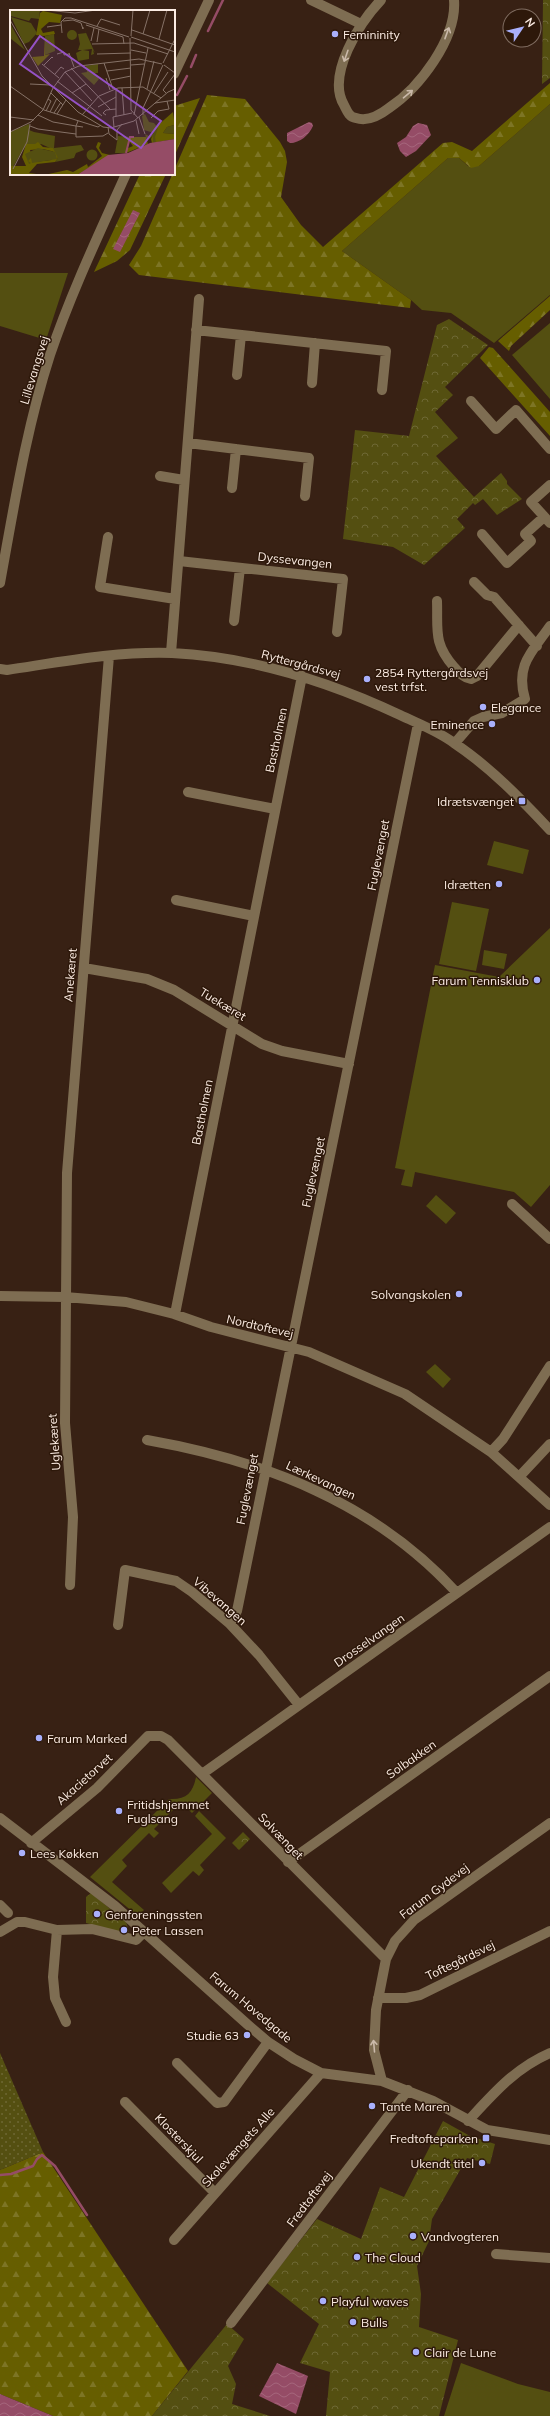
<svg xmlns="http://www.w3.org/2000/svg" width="550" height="2416" font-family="Mulish,sans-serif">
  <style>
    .grass { fill: #544f11 }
    .forest { fill: url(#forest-firs) }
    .park { fill: url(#park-crowns) }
    .garden { fill: url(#garden-dots) }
    .water { fill: url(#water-waves) }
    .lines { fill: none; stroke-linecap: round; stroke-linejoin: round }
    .stream { stroke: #954c66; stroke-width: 2.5 }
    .minor { stroke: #7e6d52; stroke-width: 10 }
    .oneway { stroke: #cab9a9 }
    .poi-dot { fill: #a9b0fc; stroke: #2d180a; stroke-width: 1.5 }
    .labels { text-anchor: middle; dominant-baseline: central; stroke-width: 3; stroke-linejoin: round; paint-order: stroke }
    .poi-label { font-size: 12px; fill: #fcece3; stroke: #2d180a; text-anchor: start }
    .street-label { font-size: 12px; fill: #fcece3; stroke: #2d180a }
    .inset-river { fill: none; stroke: #954c66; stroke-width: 2 }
    .inset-road { fill: none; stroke: #867267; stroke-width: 1 }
    .view { fill: #9552c6; fill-opacity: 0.15; stroke: #9552c6; stroke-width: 2 }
    .inset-edge { fill: none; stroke: #fcece3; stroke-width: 2 }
  </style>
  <defs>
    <pattern id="forest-firs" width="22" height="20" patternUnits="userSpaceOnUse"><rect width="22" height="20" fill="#665e00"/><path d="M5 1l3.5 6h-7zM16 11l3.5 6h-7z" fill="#7d7525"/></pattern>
    <pattern id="park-crowns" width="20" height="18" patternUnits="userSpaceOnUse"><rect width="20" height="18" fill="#544f11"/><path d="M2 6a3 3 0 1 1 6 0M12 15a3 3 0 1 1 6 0" fill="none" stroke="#6e6834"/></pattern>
    <pattern id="garden-dots" width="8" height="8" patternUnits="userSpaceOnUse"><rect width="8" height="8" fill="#544f11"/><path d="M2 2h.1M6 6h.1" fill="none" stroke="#6e6834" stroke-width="1.8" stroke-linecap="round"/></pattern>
    <pattern id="water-waves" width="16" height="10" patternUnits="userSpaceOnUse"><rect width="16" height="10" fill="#954c66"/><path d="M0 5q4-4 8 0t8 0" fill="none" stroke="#a5667c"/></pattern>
  </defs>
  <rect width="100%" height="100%" fill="#382114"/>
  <path class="grass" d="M550,104V295L494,343L451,313L422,310L411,300L342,251L448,158H459L468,166H479Z
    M0,273H68L46,340L0,326Z
    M550,323V399L512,355Z
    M494,841L529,850L523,874L487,865Z
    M452,902L489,909L476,971L439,964Z
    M550,928V1185L531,1207L514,1192L415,1172L412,1187L401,1185L405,1170L395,1168L435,965L499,977Z
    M484,950L507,954L504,969L482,965Z
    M436,1195L456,1213L446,1224L426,1206Z
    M435,1364L451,1379L443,1388L426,1372Z
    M196,1777L212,1793L192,1813L181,1802L154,1829L159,1833L154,1838L149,1833L122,1860L127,1866L112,1882L144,1910L138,1916L90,1877L169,1799C186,1800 193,1793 196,1777Z
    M199,1811L226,1838L200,1865L204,1870L199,1876L193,1871L171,1893L162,1883L212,1834L195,1816Z
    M461,2363L518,2384L550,2392V2416H444Z"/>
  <path class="forest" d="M550,83V104L479,166L471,168L459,158H448L342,251L411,300L410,308L139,275L129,265L141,246L207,95L245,99L280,142L285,151L287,162L281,197L301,225L323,247L443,143L452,142L472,151Z
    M200,98L174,157V106Z
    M140,174H166L130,250L117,261L94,272Z
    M550,296V310L511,346L509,351L498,341Z
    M489,347L493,348L550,412V436L480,358Z
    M43,2152L188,2371L152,2416H53L0,2394V2170Z"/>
  <path class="park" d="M543,0H550V78L542,84Z
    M449,319L488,345L445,387L453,395L435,412L458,438L436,456L474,497L501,473L507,481V484L522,499L497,515L483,499L475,505L473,503L457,519L465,528L424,565L393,547L343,539L355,430L409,436L437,325Z
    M243,1832L250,1839L239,1850L232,1843Z
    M91,1893L126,1922L129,1931L127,1934L86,1923V1897Z
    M443,2121L470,2136L495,2144L490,2164L467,2158L432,2219L429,2241L417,2266L421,2294L419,2327L458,2340L439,2416H326L330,2372L300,2363L319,2324L267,2283L317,2219L361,2239L380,2187L404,2197Z
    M227,2324L244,2339L228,2366L236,2384L232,2404L270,2416H152Z"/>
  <path class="garden" d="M0,2053L43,2152L0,2170Z"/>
  <path class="water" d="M309,122L312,123L313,126C309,135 300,143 290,143L287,141V133Z
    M418,123L427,125L431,135L416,151L406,157L400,151L397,143L406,137L413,126Z
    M133,210L140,213L120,252L113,249Z
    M277,2363L308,2376L296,2414L259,2396Z
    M0,2394L53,2416H0Z"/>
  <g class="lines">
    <path class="stream" d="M208,31L223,0
      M191,67L196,55
      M177,95L187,76
      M0,2175L11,2174L33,2166L37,2159L42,2155L55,2166L87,2215"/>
    <path class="minor" d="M311,0L361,24
      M381,0C360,22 326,75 344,105C347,111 349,117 356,118C368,122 380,115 389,108C419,88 457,39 454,0
      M174,74L209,0
      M196,330L386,351L382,390
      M237,375L241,335
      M312,383L315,343
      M471,401L496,429L516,410L550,449
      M188,443L309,458L305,496
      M160,476L184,480
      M550,485L531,502L550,523
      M232,488L236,449
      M482,534L507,563L531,541L525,534L544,517
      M108,537L100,587L175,599
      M179,561L343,579L337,632
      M474,582L487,595L494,597L537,646
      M0,583C14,507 26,429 50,355C71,293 99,234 126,174
      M437,601C438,630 433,643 454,667C459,673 463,677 471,679L477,676L519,625
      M234,621L240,568
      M171,653L199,299
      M0,669L7,670C61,662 117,651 172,653C253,657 328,681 400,715C419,724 438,731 454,743C490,767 521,799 550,830
      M455,743L474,721L483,717L502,713L525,699C515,665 532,652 550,626
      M188,792L275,809
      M176,900L254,916
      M84,968L147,979L174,990L262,1044L282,1051L349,1064
      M512,1204L550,1239
      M0,1296L65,1297L126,1302L174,1314L211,1327L309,1352L405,1394L491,1452L550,1505
      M175,1314L302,676
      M147,1440C266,1461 375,1503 457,1593
      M491,1452L503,1439L550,1366
      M519,1477L550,1444
      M70,1585L73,1517L65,1423L67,1173L109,656
      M230,1624L237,1611L418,724
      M118,1625L125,1570L176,1581L192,1592L230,1624L259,1655L299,1705
      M202,1774L550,1527
      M0,1818L115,1906L247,2024L268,2042L294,2059L321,2073L382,2081L433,2101L487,2130L550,2140
      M31,1843L97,1788L148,1736H161L168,1740L386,1959
      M288,1862L550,1676
      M0,1905L8,1913
      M57,1930L53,1977L55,1998L66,2022
      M0,1932L17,1922H25L57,1930L92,1929L136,1940L143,1933
      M378,1998H406L420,1995L550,1931
      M177,2063L217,2103L224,2102L268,2042
      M382,2081L374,2050L376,2010L386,1959L395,1941L414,1920L550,1823
      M125,2102L215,2193
      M468,2121C493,2094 515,2068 550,2053
      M174,2240L321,2073
      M496,2254L550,2258
      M231,2323L408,2090"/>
  </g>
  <defs><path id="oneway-shaft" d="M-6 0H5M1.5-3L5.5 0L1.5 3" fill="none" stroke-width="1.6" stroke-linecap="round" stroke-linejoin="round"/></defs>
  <g class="oneway">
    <use href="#oneway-shaft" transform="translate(447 33) rotate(-70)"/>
    <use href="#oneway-shaft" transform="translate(346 56) rotate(109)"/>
    <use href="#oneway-shaft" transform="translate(408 94) rotate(-40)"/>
    <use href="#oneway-shaft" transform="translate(374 2046) rotate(-95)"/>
  </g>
  <g class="poi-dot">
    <circle cx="335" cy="34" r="4"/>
    <circle cx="367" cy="679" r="4"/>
    <circle cx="483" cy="707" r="4"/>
    <circle cx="492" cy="724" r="4"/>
    <rect x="518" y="797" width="8" height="8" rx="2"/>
    <circle cx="499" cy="884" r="4"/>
    <circle cx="537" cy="980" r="4"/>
    <circle cx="459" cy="1294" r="4"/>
    <circle cx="39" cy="1738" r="4"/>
    <circle cx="119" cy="1811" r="4"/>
    <circle cx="22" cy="1853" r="4"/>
    <circle cx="97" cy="1914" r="4"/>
    <circle cx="124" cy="1930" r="4"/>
    <circle cx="247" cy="2035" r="4"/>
    <circle cx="372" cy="2106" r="4"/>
    <rect x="482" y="2134" width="8" height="8" rx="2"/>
    <circle cx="482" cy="2163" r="4"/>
    <circle cx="413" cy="2236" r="4"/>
    <circle cx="357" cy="2257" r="4"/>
    <circle cx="323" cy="2301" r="4"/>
    <circle cx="353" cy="2322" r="4"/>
    <circle cx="416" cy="2352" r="4"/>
  </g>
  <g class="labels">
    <g class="poi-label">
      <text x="343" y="34">Femininity</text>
      <text x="375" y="672">2854 Ryttergårdsvej<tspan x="375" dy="14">vest trfst.</tspan></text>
      <text x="491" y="707">Elegance</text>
      <text x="484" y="724" text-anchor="end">Eminence</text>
      <text x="514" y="801" text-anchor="end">Idrætsvænget</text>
      <text x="491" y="884" text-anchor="end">Idrætten</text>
      <text x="529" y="980" text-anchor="end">Farum Tennisklub</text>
      <text x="451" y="1294" text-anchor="end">Solvangskolen</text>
      <text x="47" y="1738">Farum Marked</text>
      <text x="127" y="1804">Fritidshjemmet<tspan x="127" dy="14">Fuglsang</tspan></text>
      <text x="30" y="1853">Lees Køkken</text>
      <text x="105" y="1914">Genforeningssten</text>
      <text x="132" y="1930">Peter Lassen</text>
      <text x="239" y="2035" text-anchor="end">Studie 63</text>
      <text x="380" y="2106">Tante Maren</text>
      <text x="478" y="2138" text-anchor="end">Fredtofteparken</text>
      <text x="474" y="2163" text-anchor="end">Ukendt titel</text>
      <text x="421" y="2236">Vandvogteren</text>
      <text x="365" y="2257">The Cloud</text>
      <text x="331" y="2301">Playful waves</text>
      <text x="361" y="2322">Bulls</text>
      <text x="424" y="2352">Clair de Lune</text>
    </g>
    <g class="street-label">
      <text transform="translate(34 370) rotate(-73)">Lillevangsvej</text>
      <text transform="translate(295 560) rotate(6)">Dyssevangen</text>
      <text transform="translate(301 664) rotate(15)">Ryttergårdsvej</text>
      <text transform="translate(276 740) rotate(-78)">Bastholmen</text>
      <text transform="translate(378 855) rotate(-79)">Fuglevænget</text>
      <text transform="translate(70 975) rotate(-85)">Anekæret</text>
      <text transform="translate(223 1004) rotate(31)">Tuekæret</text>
      <text transform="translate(202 1112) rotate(-79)">Bastholmen</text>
      <text transform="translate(313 1172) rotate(-78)">Fuglevænget</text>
      <text transform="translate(260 1326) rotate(13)">Nordtoftevej</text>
      <text transform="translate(54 1442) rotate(-94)">Uglekæret</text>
      <text transform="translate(321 1480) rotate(25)">Lærkevangen</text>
      <text transform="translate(247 1489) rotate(-79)">Fuglevænget</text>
      <text transform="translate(220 1601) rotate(41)">Vibevangen</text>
      <text transform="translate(369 1640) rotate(-35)">Drosselvangen</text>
      <text transform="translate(411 1759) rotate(-35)">Solbakken</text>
      <text transform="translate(84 1779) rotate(-42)">Akacietorvet</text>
      <text transform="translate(281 1836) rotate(46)">Solvænget</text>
      <text transform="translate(434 1891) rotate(-37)">Farum Gydevej</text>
      <text transform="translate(460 1960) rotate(-26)">Toftegårdsvej</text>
      <text transform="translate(251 2007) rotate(40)">Farum Hovedgade</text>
      <text transform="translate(179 2138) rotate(46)">Klosterskjul</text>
      <text transform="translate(238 2147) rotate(-48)">Skolevængets Alle</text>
      <text transform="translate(309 2199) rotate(-53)">Fredtoftevej</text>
    </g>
  </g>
  <g transform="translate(10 10)">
    <rect width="165" height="165" fill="#382114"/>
    <path d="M0,0H30L29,9L21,8L19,11L1,6ZM1,7L21,13L27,23L19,32L14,34ZM0,12L2,17L15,40L0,28ZM73,16L85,43L83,40L84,44L81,45L82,39L73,40L79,41V49L68,51L66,43L72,40H68L70,34L68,24L76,23ZM44,24L45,41L35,45V26ZM88,54V63H85L89,69L84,75L71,63L77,62L76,56ZM19,114V120L24,122L45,126L44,138L71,135L74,140L66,143L64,148L45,152L48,148L40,138L31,134H16L3,157L0,156V122ZM164,115L165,124L153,123L157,117Z" fill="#544f11"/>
    <path d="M33,1L52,5L50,13L39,12L31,19L33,23L44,21L45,24L34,26L35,45L40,44L28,56L22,47L34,46V26L26,25L30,3ZM163,102L165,117L164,115L157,117L153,123L165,124V129L142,133L141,129L147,116ZM120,127H136L138,134L116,143V139L123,136L119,131ZM28,132L33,137L43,138L48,148L45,152L27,154L19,163L34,165L57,160L63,162L77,154L78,157L92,146L86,137L88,132L91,133L89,138L92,143L100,145L67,165H0V156H16L12,147L16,134H25ZM33,139L45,142L41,150L24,152L20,140Z" fill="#665e00" fill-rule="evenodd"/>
    <path d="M28,138L45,142L47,149L22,153L21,148L18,151L21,153L19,154L15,144Z" fill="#544f11"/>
    <path d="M76.5 145a5.5 5.5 0 1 1 11 0a5.5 5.5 0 1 1-11 0Z" fill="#544f11"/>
    <path d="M57 25a5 5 0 1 1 10 0a5 5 0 1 1-10 0ZM135,104L139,112L144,113L148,118L145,127L146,133L143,132V126L137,131L135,124L139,126L144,123L134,120L132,106Z" fill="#544f11"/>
    <path d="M108,126L120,127L116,143H105Z" fill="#544f11"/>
    <path d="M165,129V165H67L98,145L118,143L140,133Z" fill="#954c66"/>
    <path class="inset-river" d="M116,143L120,127H124"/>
    <path class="inset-road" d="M36,0L65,3L86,0M0,10L32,66L68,102L93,117L101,118L124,111L158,82L165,79M53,11L63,10L71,13L73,19V17M76,15L113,27L114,34M87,16L91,9L110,15M37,17L51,15M122,20L165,35M52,23L51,12L55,8H61L119,27M133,24L140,0M121,26L123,0M121,27L165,42M120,28L121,100L128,108M149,29L157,0M81,31L84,18M87,32L89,19M82,34L124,33L158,44M121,40L136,43M59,43L64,57M47,44L54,42V45L59,44M87,44L121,43M94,53L103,79M153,53L165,29M32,54L49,68M34,55L42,47L43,48M121,55L134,54M154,55L165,63M61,58L100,99M97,61L121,58M55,62L82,91M45,64L51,57L54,59M96,68L100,80M101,70L121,66M47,71L92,106M20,74L40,75M0,76L34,100L88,117L91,115M43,78L55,62L69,56L129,49L152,54M112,78L114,105M106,79V106M137,79L144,51M41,83L53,95M62,83L76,74M144,83L158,62M156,83L153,80L165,64M145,93L165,90M88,97L106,87M36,101L41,91L38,89M40,102L47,88M44,103L51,92M47,104L56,90M28,105L43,112L66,116L68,111M72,105L89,86L108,78L133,77L151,88M96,105L93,103L96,100L106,99M124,105L138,38M133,105V98L153,55M0,107L24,110M129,107L135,124M141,108L148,101L159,99L157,91M126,110L129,124M20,116L28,119L66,124M73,117L66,116V127L93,126L98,123M98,117L99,124L107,130V120L112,114M104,117L103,107L122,103M0,122L21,112L33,100L43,78M3,159L17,132L20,114"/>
    <path class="view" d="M30,26L151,111L131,138L10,54Z"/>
    <rect width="165" height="165" class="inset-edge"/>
  </g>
  <g transform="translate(522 28) rotate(55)"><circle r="19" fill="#2d180a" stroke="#806d61"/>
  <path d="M0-3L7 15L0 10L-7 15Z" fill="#a9b0fc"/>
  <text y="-6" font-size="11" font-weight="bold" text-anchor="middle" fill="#fcece3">N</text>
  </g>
</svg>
